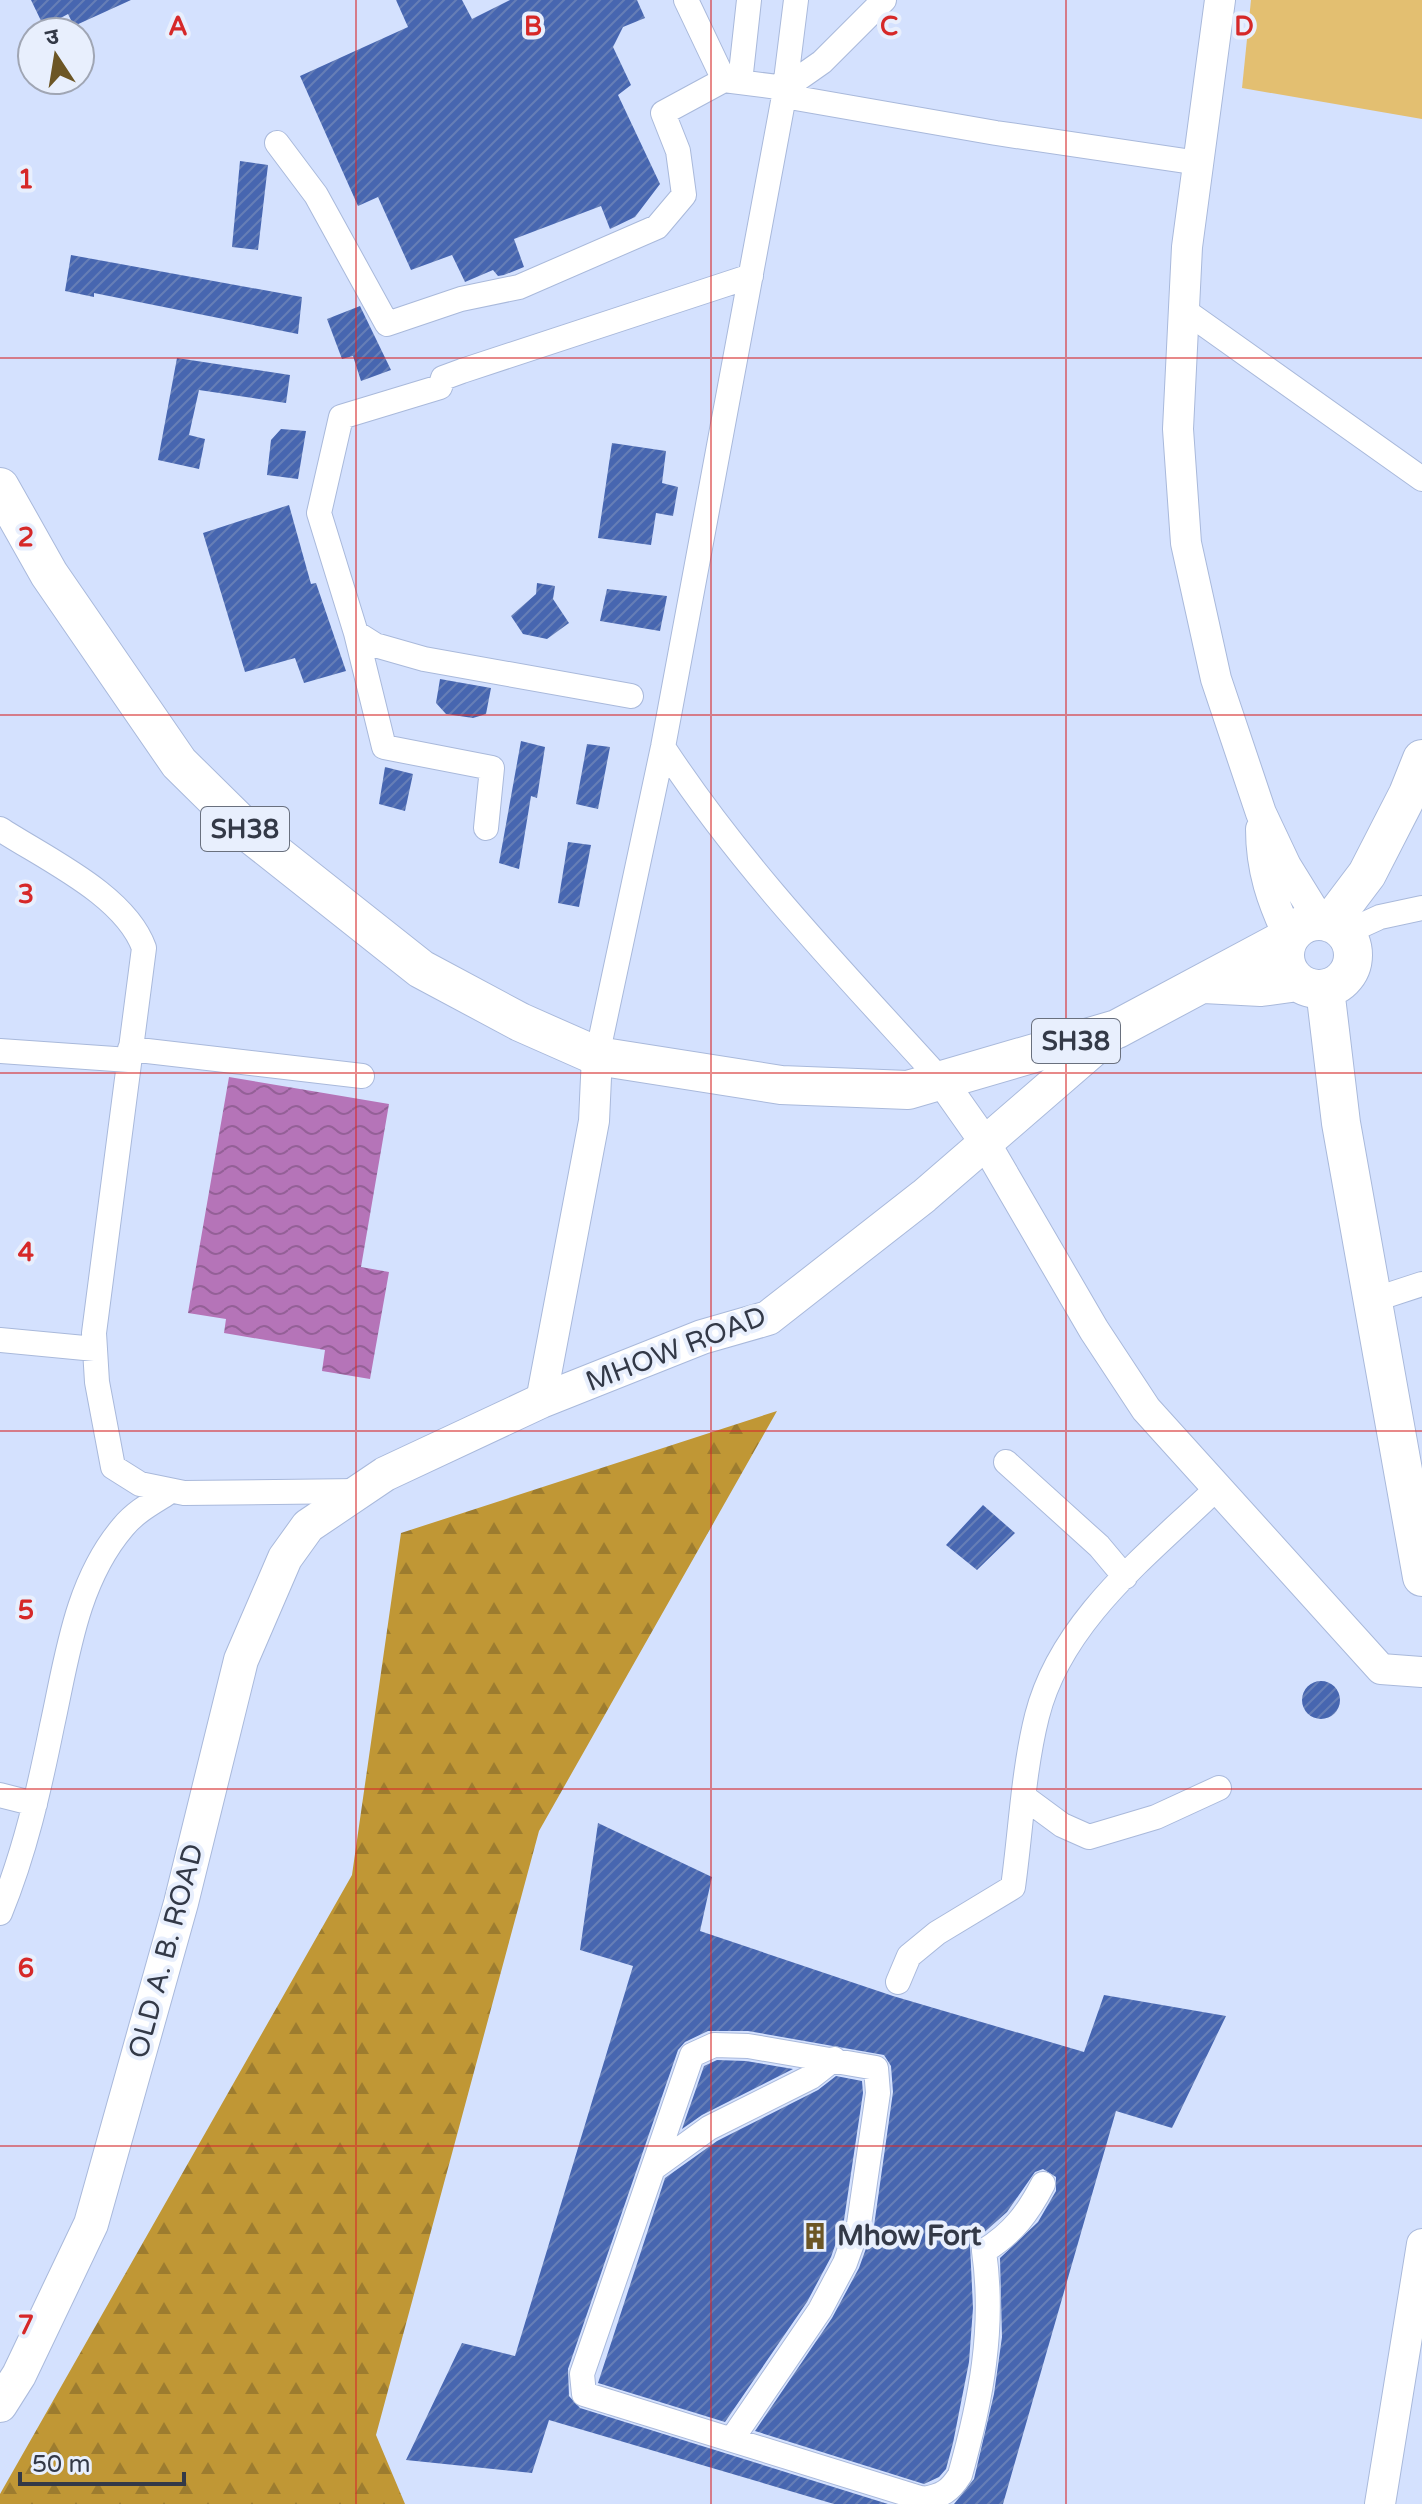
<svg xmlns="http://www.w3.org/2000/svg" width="1422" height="2504" font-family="'Varela Round','Noto Sans Devanagari',sans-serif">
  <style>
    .grass { fill: #e3bf71 }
    .forest { fill: url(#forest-firs) }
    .water { fill: url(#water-waves) }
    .building { fill: url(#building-hatch) }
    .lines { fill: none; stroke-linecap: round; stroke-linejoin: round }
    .minor-casing { stroke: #a9b9db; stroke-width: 26 }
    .tertiary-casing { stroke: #a9b9db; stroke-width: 32 }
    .secondary-casing { stroke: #a9b9db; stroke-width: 36 }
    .primary-casing { stroke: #a9b9db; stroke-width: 40 }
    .minor { stroke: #fff; stroke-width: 24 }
    .tertiary { stroke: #fff; stroke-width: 30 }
    .secondary { stroke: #fff; stroke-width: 34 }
    .primary { stroke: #fff; stroke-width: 38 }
    .grid { fill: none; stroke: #d62828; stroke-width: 2; stroke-opacity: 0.55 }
    .labels { text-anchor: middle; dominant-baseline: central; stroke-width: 8; stroke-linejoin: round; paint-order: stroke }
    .shield { fill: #e8effd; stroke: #69707e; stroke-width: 2 }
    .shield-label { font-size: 26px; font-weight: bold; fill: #333947 }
    .street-label { font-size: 28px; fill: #333947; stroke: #e8effd }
    .poi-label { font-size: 28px; font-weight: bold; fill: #333947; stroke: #e8effd; text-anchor: start }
    .grid-label { font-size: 26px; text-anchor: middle; font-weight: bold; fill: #d62828; stroke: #e8effd; stroke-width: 8; stroke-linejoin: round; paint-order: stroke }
  </style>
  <defs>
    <pattern id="forest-firs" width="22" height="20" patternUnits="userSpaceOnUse" patternTransform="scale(2)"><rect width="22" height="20" fill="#c09735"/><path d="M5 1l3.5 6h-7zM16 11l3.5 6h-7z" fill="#9d7c2f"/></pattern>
    <pattern id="water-waves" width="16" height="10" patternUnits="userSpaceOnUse" patternTransform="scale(2)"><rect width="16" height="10" fill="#b574b8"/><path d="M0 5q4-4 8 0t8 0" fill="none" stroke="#946097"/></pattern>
    <pattern id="building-hatch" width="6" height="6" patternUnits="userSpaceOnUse" patternTransform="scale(2)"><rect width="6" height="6" fill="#4766b0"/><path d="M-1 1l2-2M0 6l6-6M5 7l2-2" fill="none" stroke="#667eb6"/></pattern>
  </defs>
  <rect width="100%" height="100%" fill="#d4e1fe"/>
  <path class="grass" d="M1251,0H1422V119L1242,88Z"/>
  <path class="forest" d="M777,1411L539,1831L376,2435L405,2504H0V2494L352,1875L401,1533Z"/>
  <path class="water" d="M229,1077L389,1104L361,1267L389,1272L370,1379L322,1371L325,1350L224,1333L226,1319L188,1313Z"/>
  <path class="building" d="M31,0H131L74,26L68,14L44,27Z
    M396,0H462L472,19L510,0H637L645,18L623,27L613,47L631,85L618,95L660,184L635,217L610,229L601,206L514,239L524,267L504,275L498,276L493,270L465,282L452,255L411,270L378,197L358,206L300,76L408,27Z
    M240,161L268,165L258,250L232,247Z
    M71,255L302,297L298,334L94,293V297L65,291Z
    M360,306L391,370L361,381L353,356L342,359L327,319Z
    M177,358L290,375L286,403L199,390L189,435L205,439L199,469L158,460Z
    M281,429L306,431L298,479L267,475L271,440Z
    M612,443L666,451L662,483L678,487L673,516L656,513L651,545L598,538Z
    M289,505L311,584L316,583L346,671L304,683L295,658L245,672L203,533Z
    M537,583L555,586L553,599L569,623L547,639L523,634L511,616L536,594Z
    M607,589L667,596L660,631L600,621Z
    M440,679L491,688L486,714L473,718L446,714L436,703Z
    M521,741L545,747L537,798L531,796L519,869L499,863Z
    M587,744L610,747L598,809L576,804Z
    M385,767L413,774L405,811L379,804Z
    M568,842L591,845L579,907L558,903Z
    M983,1505L1015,1533L977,1570L946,1545Z
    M1302 1700a19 19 0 1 1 38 0a19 19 0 1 1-38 0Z
    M598,1823L712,1877L700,1931L893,1996L1084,2052L1104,1995L1226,2016L1172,2128L1116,2111L1003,2504H954L974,2479L994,2394L1002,2337L1000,2258L1038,2222L1056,2191V2177L1043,2169L1035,2172L1007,2212L970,2245L973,2308L969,2362L953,2443L946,2469L939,2477L924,2484L755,2431L832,2318L859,2268L874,2226L893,2092L891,2066L884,2055L748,2031H708L685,2042L678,2050L568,2369L569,2396L580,2408L888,2504H834L549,2420L532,2473L406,2460L462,2343L515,2356L633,1966L580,1950Z
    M717,2060L746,2061L793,2069L702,2115L682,2129L704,2066Z
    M836,2076L862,2081L863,2093L844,2220L831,2257L807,2302L725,2422L598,2383L665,2178L717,2141L818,2090Z"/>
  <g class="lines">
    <g class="minor-casing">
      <path id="minor" d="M686,0L724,80
        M740,82L749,0
        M784,96L996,133L1199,163
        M277,143L316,195L387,324L461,299L519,287L657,227L684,195L678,151L663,113L724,80L785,88L822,62L884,0
        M1184,310L1422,479
        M356,633L384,747L492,768L486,828
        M631,696L424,659L375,645L356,633L319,513L341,417L440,387L443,378L462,371L751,276
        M663,747C742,868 844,973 941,1080
        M0,829C46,859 125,895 144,948L94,1333L97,1382L113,1467L140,1484L184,1493L359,1491
        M1345,933L1380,917L1422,908
        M130,1049L362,1076
        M0,1051L129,1060
        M597,1056L663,747L784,96L796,0
        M1373,1300L1422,1284
        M0,1340L95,1349
        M1006,1462L1099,1546L1125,1577
        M0,1795L35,1804
        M1024,1797L1062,1825L1089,1837L1156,1817L1219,1788
        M0,1913C25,1852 39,1790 52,1726C67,1658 76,1582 123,1527C136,1511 154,1502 171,1491
        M898,1982L909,1956L937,1933L1013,1887C1021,1830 1023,1772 1037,1716C1061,1620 1149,1554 1217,1488
        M655,2167L709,2128L811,2077L834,2059
        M732,2439L820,2310L845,2263L859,2224L878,2093L876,2068L748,2046L714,2045L692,2055L582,2374L584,2394L923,2499C942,2496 950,2491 960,2475C981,2400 995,2328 984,2251C1013,2233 1028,2213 1043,2184"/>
    </g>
    <g class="tertiary-casing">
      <path id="tertiary" d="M1220,0L1187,247L1178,429L1186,543L1216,679L1261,813L1286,866L1320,921
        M1261,829C1261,870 1272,901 1289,937
        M941,1080L984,1141L1094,1330L1146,1409L1381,1669L1422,1672
        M541,1401L594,1121L597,1056
        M1380,2504L1422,2244"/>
    </g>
    <g class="secondary-casing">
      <path id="secondary" d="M0,2405L19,2375L91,2224L181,1903L241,1660L285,1558L308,1526L385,1474L541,1401L702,1337L768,1318L924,1196L1116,1030"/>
    </g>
    <g class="primary-casing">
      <path id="primary" d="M0,487L49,574L179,763L253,836L421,969L520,1022L597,1056L781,1085L908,1090L1117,1029L1289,937
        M1285 955a34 34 0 1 1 68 0a34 34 0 1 1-68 0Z
        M1330,923L1367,874L1408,794L1422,759
        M1204,984L1261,987L1298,982
        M1325,989L1341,1123L1422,1577"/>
    </g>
    <use href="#minor" class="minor"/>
    <use href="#tertiary" class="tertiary"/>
    <use href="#secondary" class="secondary"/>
    <use href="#primary" class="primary"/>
  </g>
  <path class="grid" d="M356,0V2504M711,0V2504M1066,0V2504M0,358H1422M0,715H1422M0,1073H1422M0,1431H1422M0,1789H1422M0,2146H1422"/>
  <defs>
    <g id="building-bare" transform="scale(2.16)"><path d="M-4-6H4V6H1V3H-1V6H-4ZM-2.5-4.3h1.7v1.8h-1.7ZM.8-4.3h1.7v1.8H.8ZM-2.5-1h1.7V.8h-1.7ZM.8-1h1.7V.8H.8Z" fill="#6c5625" stroke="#e8effd" stroke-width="2.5" paint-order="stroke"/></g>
  </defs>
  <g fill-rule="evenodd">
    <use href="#building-bare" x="815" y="2236"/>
  </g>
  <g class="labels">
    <g class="shield">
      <rect x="201" y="807" width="88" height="44" rx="6"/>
      <rect x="1032" y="1019" width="88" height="44" rx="6"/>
    </g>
    <g class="shield-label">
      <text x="245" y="829">SH38</text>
      <text x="1076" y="1041">SH38</text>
    </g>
    <g class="street-label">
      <text transform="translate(676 1349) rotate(-21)">MHOW ROAD</text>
      <text transform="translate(166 1951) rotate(-75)">OLD A. B. ROAD</text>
    </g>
    <g class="poi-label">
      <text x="837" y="2236">Mhow Fort</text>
    </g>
  </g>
  <g class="grid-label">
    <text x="178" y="35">A</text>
    <text x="533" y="35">B</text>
    <text x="889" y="35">C</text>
    <text x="1244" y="35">D</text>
    <text x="26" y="188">1</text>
    <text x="26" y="546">2</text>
    <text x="26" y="903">3</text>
    <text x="26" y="1261">4</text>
    <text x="26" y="1619">5</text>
    <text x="26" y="1977">6</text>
    <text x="26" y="2334">7</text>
  </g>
  <g transform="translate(56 56) rotate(348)"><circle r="38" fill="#e8effd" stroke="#a0a6b4" stroke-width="2"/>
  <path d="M0-6L14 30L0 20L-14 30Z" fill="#6c5625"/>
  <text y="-12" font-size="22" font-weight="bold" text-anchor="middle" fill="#333947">उ</text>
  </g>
  <path d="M20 2472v12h164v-12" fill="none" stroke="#333947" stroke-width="4"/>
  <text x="32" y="2472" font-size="24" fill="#333947" stroke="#e8effd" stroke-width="6" paint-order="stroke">50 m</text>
</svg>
